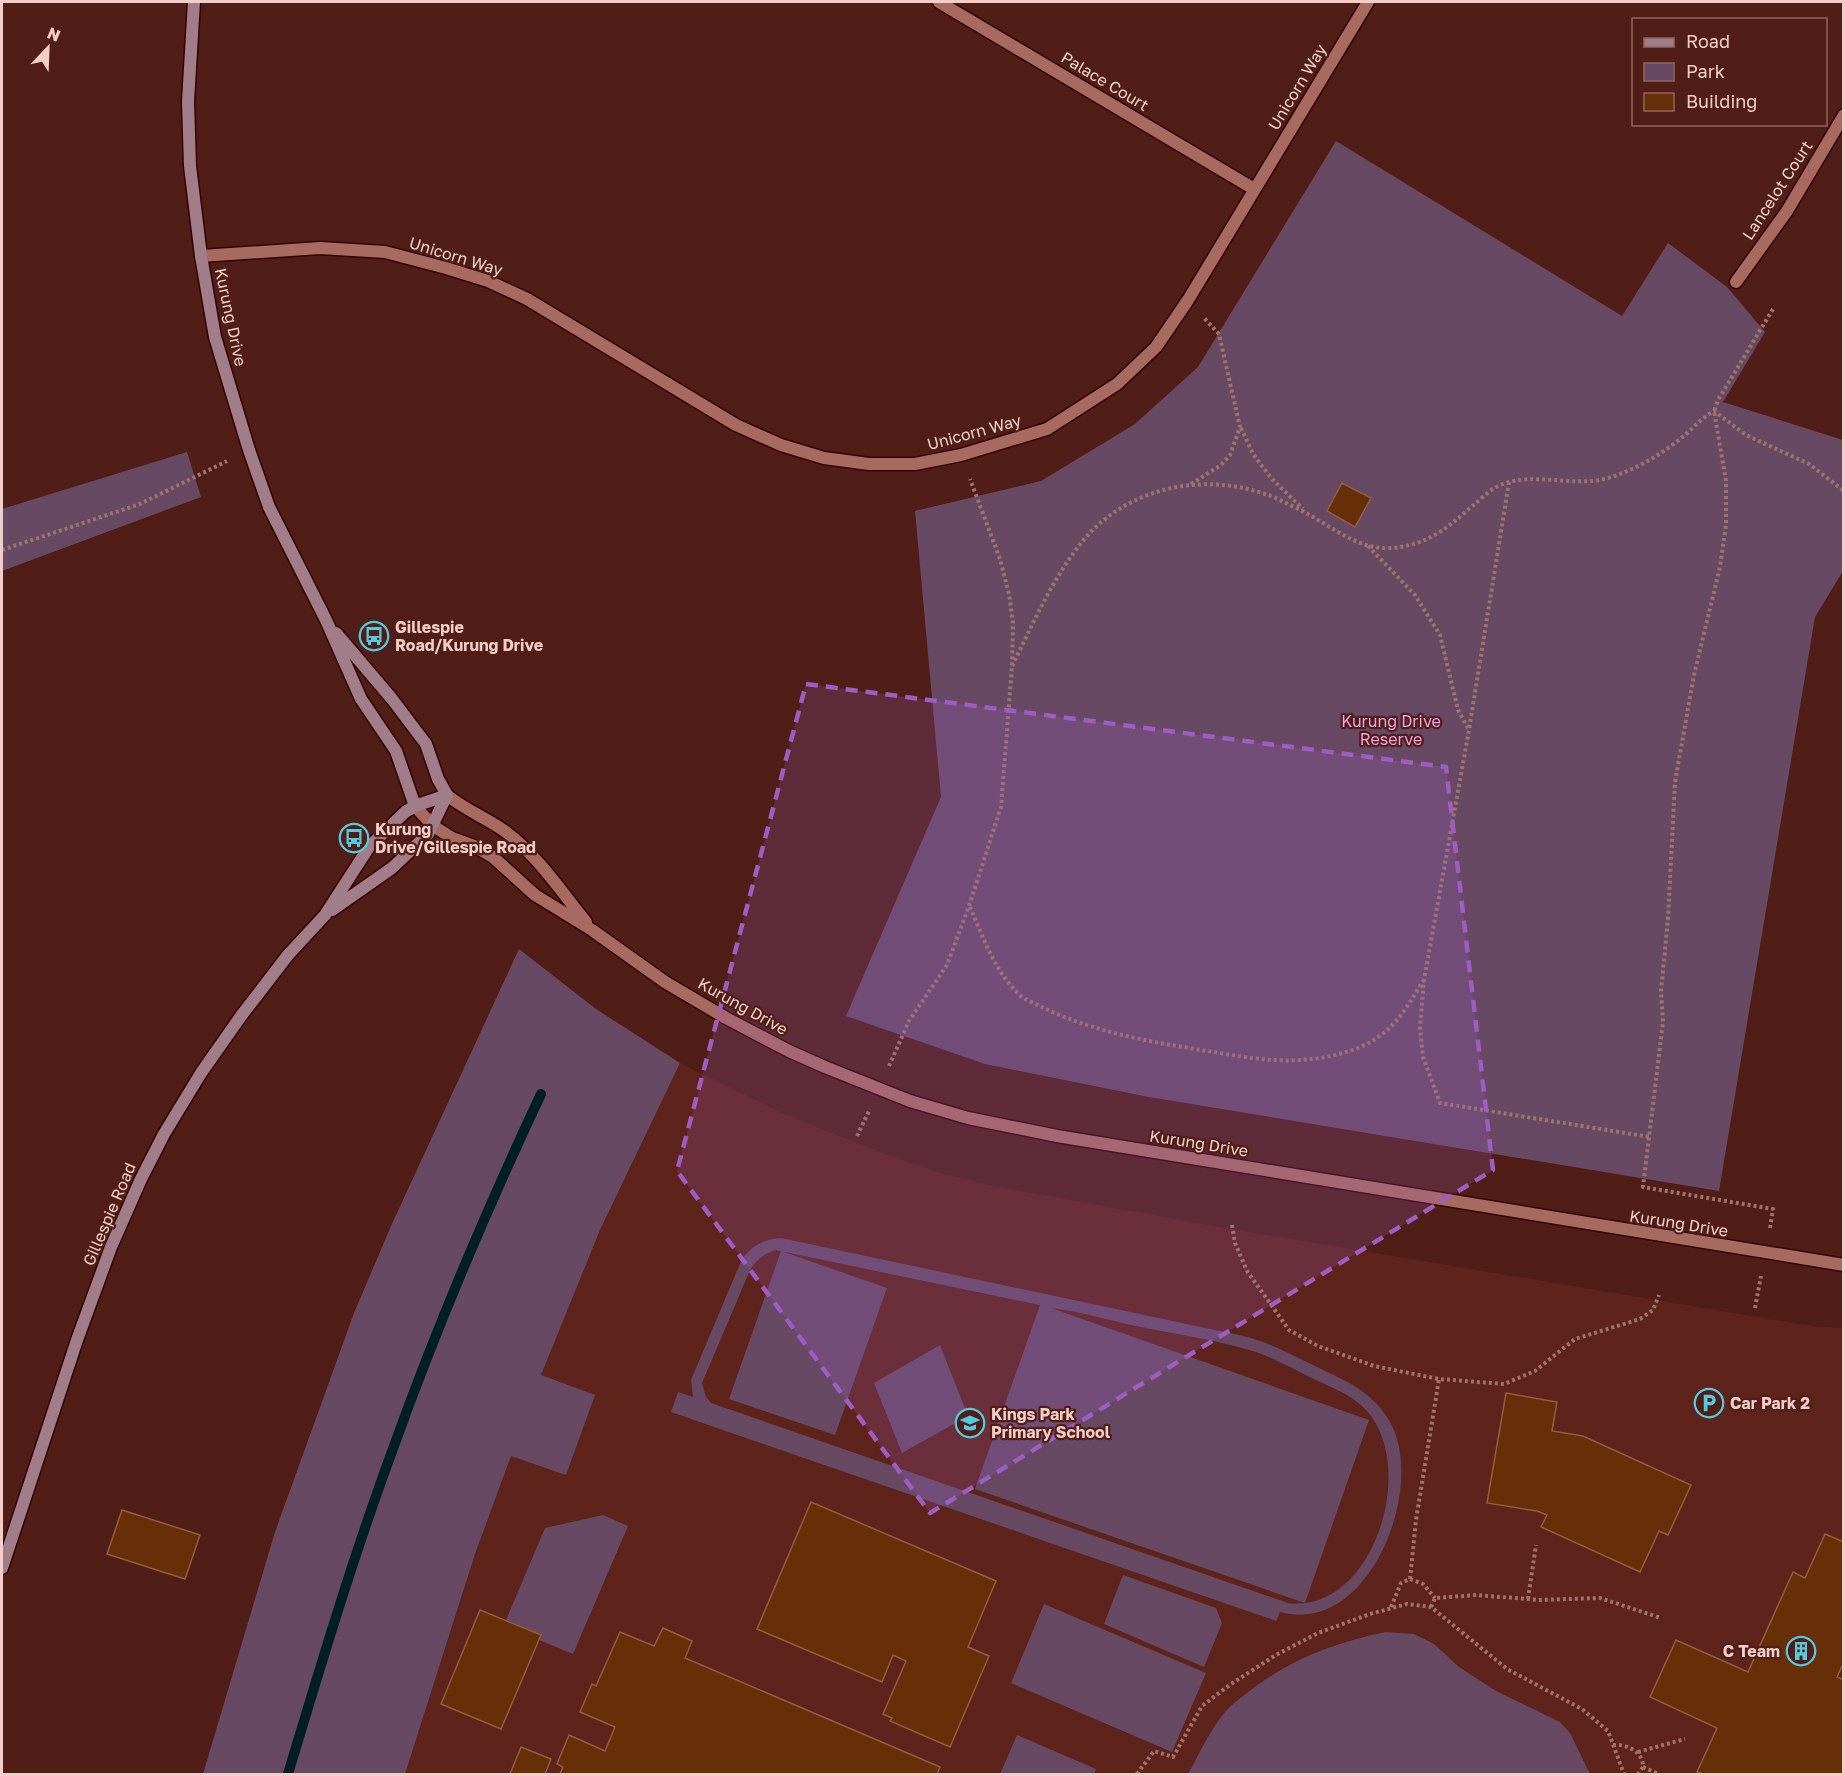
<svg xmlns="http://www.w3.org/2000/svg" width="1845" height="1776" font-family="'Golos Text',sans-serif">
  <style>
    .built { fill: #5e231b }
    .green { fill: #674964; fill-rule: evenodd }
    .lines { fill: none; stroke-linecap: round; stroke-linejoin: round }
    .stream { stroke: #001f24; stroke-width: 10 }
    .building { fill: #672f07; stroke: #905e41; stroke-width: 1.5 }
    .street-casing { stroke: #340301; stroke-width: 15 }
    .secondary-casing { stroke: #340301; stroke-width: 15 }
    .path { stroke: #9e736c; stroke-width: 4; stroke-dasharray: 3 3; stroke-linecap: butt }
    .street { stroke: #a66a60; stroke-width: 12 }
    .secondary { stroke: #a17d89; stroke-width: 12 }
    .marked { fill: #9e5dc2; fill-opacity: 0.2; stroke: #9e5dc2; stroke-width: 4.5; stroke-dasharray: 12 8; stroke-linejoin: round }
    .labels { text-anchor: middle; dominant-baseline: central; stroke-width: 4.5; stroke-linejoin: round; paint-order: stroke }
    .street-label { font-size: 16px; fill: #f1cfc8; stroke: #511e17 }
    .poi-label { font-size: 16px; font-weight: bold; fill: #f1cfc8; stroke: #511e17; text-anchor: start }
    .park-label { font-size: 16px; fill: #eda2e5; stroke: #511e17 }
  </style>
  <rect width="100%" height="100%" fill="#511e17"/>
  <path class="built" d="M680,1063L779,1112L885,1154L941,1173L998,1187L1214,1226L1818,1327L1843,1328V1774H405L475,1554L540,1376L600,1230Z"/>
  <path class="green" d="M1336,141L1622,316L1668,243L1727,287L1765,332L1723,402L1843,440V571L1815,617L1719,1191L1149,1097L985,1064L846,1016L941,797L915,511L1041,481L1135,424L1198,367Z
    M187,452L201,497L2,571V509Z
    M519,949L596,1009L680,1063L600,1230L541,1375L595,1395L566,1475L511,1456L475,1554L405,1774H203L275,1532L354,1313L391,1226Z
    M781,1238L1248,1337C1272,1344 1293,1355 1315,1366C1331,1374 1349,1381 1363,1392C1374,1400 1383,1410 1390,1422C1427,1487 1369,1637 1280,1612L1276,1621L671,1412L678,1392L693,1397L691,1380L742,1259C752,1246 764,1239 781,1238ZM775,1250L1040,1305L975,1489L1305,1603L1369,1420L1051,1308C1079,1311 1108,1320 1136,1326C1175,1334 1217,1340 1256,1352C1276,1359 1295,1370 1314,1379C1330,1387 1348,1393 1362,1406C1421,1460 1375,1614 1288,1603L711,1403L706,1397L702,1383L751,1268C758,1259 764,1254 775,1250Z
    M781,1251L887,1288L835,1435L729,1399Z
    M940,1345L968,1416L902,1453L874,1383Z
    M603,1515L628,1526L573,1654L539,1640L541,1635L506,1620L545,1528Z
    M1123,1575L1216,1608L1222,1623L1204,1667L1104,1624Z
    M1044,1604L1206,1673L1172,1752L1011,1683Z
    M1386,1632L1414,1634L1434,1644L1459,1667L1496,1691L1560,1722L1570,1733L1590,1774H1188C1200,1753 1210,1729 1226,1711C1232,1704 1240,1698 1247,1693C1288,1660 1336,1642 1386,1632Z
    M1017,1735L1096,1769L1094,1774H1000Z"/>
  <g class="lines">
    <path class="stream" d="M288,1774C321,1664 354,1554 394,1446C437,1326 487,1209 541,1094"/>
  </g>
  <path class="building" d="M1342,483L1371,498L1355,527L1327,511Z
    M1506,1393L1557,1402L1552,1431L1583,1436L1691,1485L1668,1535L1659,1531L1640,1572L1541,1527L1547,1515L1537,1511L1487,1503Z
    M811,1502L996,1581L968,1647L989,1656L950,1747L890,1721L892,1718L883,1714L906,1661L893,1655L882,1682L757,1629Z
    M122,1510L200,1535L185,1579L107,1554Z
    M1825,1534L1844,1542V1662L1837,1677L1844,1680V1774H1703L1697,1772L1717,1728L1650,1697L1676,1640L1748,1672L1793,1572L1805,1578Z
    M480,1610L541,1635L501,1729L441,1704Z
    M663,1628L692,1641L685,1658L940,1767L937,1774H560L563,1767L557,1764L569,1735L605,1751L615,1727L580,1712L592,1684L596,1686L620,1632L654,1646Z
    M521,1747L551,1759L545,1774H510Z"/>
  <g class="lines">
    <g class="street-casing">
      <path id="street" d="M939,2L1254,189
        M201,256L320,248L385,252L446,268L488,281L527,299L736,425L781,445L824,458L869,464H915L961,455L1047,429L1117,384L1156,347L1188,300L1368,2
        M1736,282L1787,211L1844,115
        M447,795C465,810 487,818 506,832C537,855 561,891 586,922
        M415,806L432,825L452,838L474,846L493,857L535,895L592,930L665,982L726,1018L789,1051L825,1067L910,1101L968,1118L1057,1136L1844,1265"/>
    </g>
    <g class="secondary-casing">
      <path id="secondary" d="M194,2L188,101L190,166L201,256L215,337L249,450L269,507L326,620L361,699L396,751L415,806
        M336,633L392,699L426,744L438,779L447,795
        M332,910L392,868L428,834L447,795
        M2,1568L77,1340L111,1247L141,1179L164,1134L201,1073L241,1016L288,955L325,915L369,847L405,812L415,806L447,795"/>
    </g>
    <path class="path" d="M1241,428L1253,454L1271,478L1303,509
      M1509,482L1469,730L1424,980L1420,1028L1423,1057L1440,1103L1650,1137
      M1191,484L1221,465L1230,455L1240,427L1219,334L1204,318
      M1368,546L1415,595L1440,635L1458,710L1469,730
      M2,550L140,504L227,461
      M1012,666C1031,628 1049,586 1075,551C1117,491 1196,470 1265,494C1275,497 1284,502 1294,507C1326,521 1355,551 1392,548C1426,545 1447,529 1471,507C1480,500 1489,490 1500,485C1534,471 1573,488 1608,478C1636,470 1664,453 1686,434C1695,426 1703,417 1714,411L1746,435L1809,464L1844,491
      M970,907C983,937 996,975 1022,997C1028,1001 1036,1004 1042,1007C1095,1033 1156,1043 1214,1052C1242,1057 1272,1062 1300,1060C1319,1059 1340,1055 1358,1048C1393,1033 1404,1012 1423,981
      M889,1066L909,1021L947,965L969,906L1001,807L1012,666L1013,623L1009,594L1000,559L970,479
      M857,1136L869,1111
      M1232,1225L1235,1243L1247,1271L1289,1330L1318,1346L1374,1366L1439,1379L1504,1384L1535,1371L1575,1339L1640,1319L1653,1310L1659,1295
      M1770,1228L1773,1209L1643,1187L1663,1022L1661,991L1668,919L1675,782L1694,675L1720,567L1726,525V481L1714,411L1718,400L1773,309
      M1755,1308L1761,1276
      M1410,1579L1416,1520L1439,1379
      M1528,1599L1536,1545
      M1391,1607L1401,1583L1410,1579L1423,1584L1435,1598
      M1431,1607L1435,1598L1477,1595L1538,1600L1600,1598L1661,1618
      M1613,1745C1628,1744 1643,1752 1643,1767L1638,1774
      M1638,1752L1685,1739
      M1643,1767L1659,1774
      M1137,1774L1154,1751L1173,1757L1202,1706L1231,1684L1276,1655L1318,1633L1370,1614L1407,1604L1431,1607L1507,1669L1582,1709L1608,1731L1624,1774"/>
    <use href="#street" class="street"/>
    <use href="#secondary" class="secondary"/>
  </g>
  <path class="marked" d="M806,684L1446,767L1493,1170L930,1513L677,1171Z"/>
  <defs>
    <g id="bus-ring" transform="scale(1.5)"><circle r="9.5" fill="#511e17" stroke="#54cade" stroke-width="1.5"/><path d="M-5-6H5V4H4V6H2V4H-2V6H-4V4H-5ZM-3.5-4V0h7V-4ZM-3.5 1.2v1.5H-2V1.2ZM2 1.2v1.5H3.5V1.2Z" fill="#54cade"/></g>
    <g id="parking-ring" transform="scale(1.5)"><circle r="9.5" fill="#511e17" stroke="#54cade" stroke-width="1.5"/><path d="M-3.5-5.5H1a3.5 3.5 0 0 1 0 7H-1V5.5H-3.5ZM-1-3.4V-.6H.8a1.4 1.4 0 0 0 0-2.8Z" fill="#54cade"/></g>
    <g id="school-ring" transform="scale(1.5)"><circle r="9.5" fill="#511e17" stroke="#54cade" stroke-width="1.5"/><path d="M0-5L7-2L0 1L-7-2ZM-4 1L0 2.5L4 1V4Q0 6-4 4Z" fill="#54cade"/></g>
    <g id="building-ring" transform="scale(1.5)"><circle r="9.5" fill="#511e17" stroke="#54cade" stroke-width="1.5"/><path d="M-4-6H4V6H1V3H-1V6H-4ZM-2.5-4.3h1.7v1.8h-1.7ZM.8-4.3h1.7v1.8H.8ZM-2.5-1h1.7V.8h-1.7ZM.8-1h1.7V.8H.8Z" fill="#54cade"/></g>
  </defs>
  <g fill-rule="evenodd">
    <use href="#bus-ring" x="374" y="636"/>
    <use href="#bus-ring" x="354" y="838"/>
    <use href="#parking-ring" x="1709" y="1403"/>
    <use href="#school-ring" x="970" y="1423"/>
    <use href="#building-ring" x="1801" y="1651"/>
  </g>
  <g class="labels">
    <g class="street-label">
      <text transform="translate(1105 81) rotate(31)">Palace Court</text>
      <text transform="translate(1297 87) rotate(-59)">Unicorn Way</text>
      <text transform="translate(1777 190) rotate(-57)">Lancelot Court</text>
      <text transform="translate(456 256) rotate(17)">Unicorn Way</text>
      <text transform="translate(231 317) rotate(78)">Kurung Drive</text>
      <text transform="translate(974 432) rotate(-15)">Unicorn Way</text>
      <text transform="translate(743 1006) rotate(29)">Kurung Drive</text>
      <text transform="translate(1199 1143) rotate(9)">Kurung Drive</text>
      <text transform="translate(109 1214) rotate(-67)">Gillespie Road</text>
      <text transform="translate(1679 1223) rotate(9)">Kurung Drive</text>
    </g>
    <g class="poi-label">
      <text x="395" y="627">Gillespie<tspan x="395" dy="18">Road/Kurung Drive</tspan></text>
      <text x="375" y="829">Kurung<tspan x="375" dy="18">Drive/Gillespie Road</tspan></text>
      <text x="1730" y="1403">Car Park 2</text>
      <text x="991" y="1414">Kings Park<tspan x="991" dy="18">Primary School</tspan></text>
      <text x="1780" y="1651" text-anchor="end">C Team</text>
    </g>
    <g class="park-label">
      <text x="1391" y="721">Kurung Drive<tspan x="1391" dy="18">Reserve</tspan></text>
    </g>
  </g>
  <rect width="1845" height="1776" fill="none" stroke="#f1cfc8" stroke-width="6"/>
  <rect x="1632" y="18" width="195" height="108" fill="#511e17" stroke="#91655e" stroke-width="1.5"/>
  <rect x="1644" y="38" width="30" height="9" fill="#a17d89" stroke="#91655e" stroke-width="1.5"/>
  <text x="1686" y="48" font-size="18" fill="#f1cfc8">Road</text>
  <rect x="1644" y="63" width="30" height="18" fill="#674964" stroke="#91655e" stroke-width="1.5"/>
  <text x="1686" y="78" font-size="18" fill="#f1cfc8">Park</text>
  <rect x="1644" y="93" width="30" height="18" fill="#672f07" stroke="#91655e" stroke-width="1.5"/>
  <text x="1686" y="108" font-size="18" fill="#f1cfc8">Building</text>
  <g transform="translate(48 48) rotate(23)" stroke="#511e17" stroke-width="4.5" paint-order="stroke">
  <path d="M0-4.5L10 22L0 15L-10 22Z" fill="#f1cfc8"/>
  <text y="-9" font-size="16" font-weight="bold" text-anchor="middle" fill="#f1cfc8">N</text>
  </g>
</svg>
